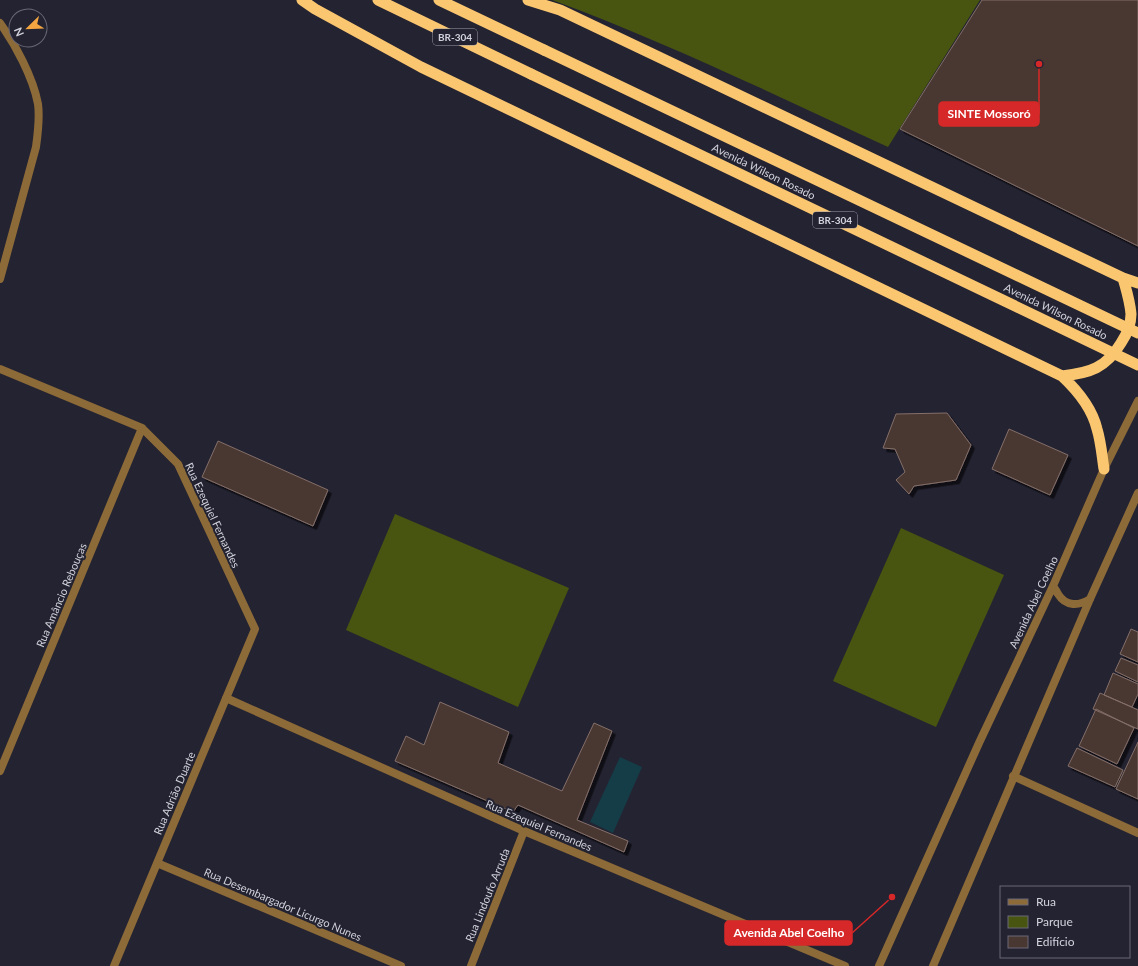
<svg xmlns="http://www.w3.org/2000/svg" width="1138" height="966" font-family="Lato,sans-serif">
  <style>
    .green { fill: #475510 }
    .water { fill: #143d47 }
    .building { fill: #493732; stroke: #846f69; filter: url(#shadow) }
    .lines { fill: none; stroke-linecap: round; stroke-linejoin: round }
    .minor { stroke: #8d6b38; stroke-width: 8 }
    .tertiary { stroke: #8d6b38; stroke-width: 8 }
    .trunk { stroke: #fac670; stroke-width: 11 }
    .trunk-bridge { stroke: #fac670; stroke-width: 11 }
    .labels { text-anchor: middle; dominant-baseline: central; stroke-width: 4; stroke-linejoin: round; paint-order: stroke }
    .shield { fill: #242332; stroke: #9e9ea9; stroke-width: 1 }
    .shield-label { font-size: 10px; font-weight: bold; fill: #d2d2dc }
    .street-label { font-size: 11px; fill: #d2d2dc; stroke: #242332 }
    .leader { fill: none; stroke: #d62828; stroke-width: 1.5 }
    .callout-dot { fill: #d62828; stroke: #242332; stroke-width: 1.5 }
    .callout { fill: #d62828; stroke: #d62828; stroke-width: 1.5 }
    .callout-label { font-size: 12px; text-anchor: middle; font-weight: bold; fill: #fff }
  </style>
  <defs>
    <filter id="shadow"><feDropShadow dx="3.5" dy="3.5" stdDeviation="0" flood-color="#0009"/></filter>
  </defs>
  <rect width="100%" height="100%" fill="#242332"/>
  <path class="green" d="M552,0H980L888,147C777,96 666,42 552,0Z
    M395,514L569,588L518,707L346,630Z
    M901,528L1004,575L936,727L833,681Z"/>
  <path class="water" d="M620,757L642,767L613,833L590,822Z"/>
  <path class="building" d="M982,0H1138V246L900,129Z
    M947,413L971,445L956,480L914,486L909,494L896,480L905,472L895,449L883,448L896,414Z
    M1009,429L1068,455L1050,495L992,469Z
    M218,441L328,490L313,526L202,477Z
    M1131,629L1138,632V662L1120,654Z
    M1121,658L1138,665V682L1115,671Z
    M1113,673L1138,684V694L1132,707L1104,695Z
    M1100,693L1138,710V729L1093,709Z
    M440,702L509,732L498,763L562,791L594,723L612,731L577,820L628,841L624,852L518,805L513,812L395,761L406,736L424,745Z
    M1096,709L1134,728L1117,764L1079,746Z
    M1138,742V799L1116,789Z
    M1077,748L1123,770L1115,787L1068,766Z"/>
  <g class="lines">
    <path class="minor" d="M0,23C15,44 33,77 38,104C40,118 38,132 36,147L0,279
      M0,369L142,428L178,464L255,629L114,966
      M226,698L524,831L845,966
      M0,771L142,428
      M1013,776L1138,833
      M157,863L401,966
      M471,966L524,831"/>
    <path class="tertiary" d="M1053,586C1055,588 1056,591 1058,594C1066,607 1079,606 1090,599
      M879,966L979,743L1053,586L1104,469L1138,401
      M933,966L1090,599L1138,493"/>
    <path class="trunk" d="M302,0L315,9L421,67L1062,376C1078,391 1092,408 1097,429C1101,442 1102,456 1104,469
      M378,0L531,74
      M439,0L544,50
      M528,0L560,10L1123,278L1138,283
      M1062,376C1090,373 1106,368 1121,343C1127,334 1131,324 1131,314C1130,301 1126,289 1123,278"/>
    <path class="trunk-bridge" d="M544,50L1138,333
      M531,74L1138,365"/>
  </g>
  <g class="labels">
    <g class="shield">
      <rect x="433" y="29" width="44" height="16" rx="3"/>
      <rect x="813" y="212" width="44" height="16" rx="3"/>
    </g>
    <g class="shield-label">
      <text x="455" y="37">BR-304</text>
      <text x="835" y="220">BR-304</text>
    </g>
    <g class="street-label">
      <text transform="translate(764 171) rotate(26)">Avenida Wilson Rosado</text>
      <text transform="translate(1056 311) rotate(26)">Avenida Wilson Rosado</text>
      <text transform="translate(213 515) rotate(65)">Rua Ezequiel Fernandes</text>
      <text transform="translate(61 595) rotate(-67)">Rua Amâncio Rebouças</text>
      <text transform="translate(1033 602) rotate(-65)">Avenida Abel Coelho</text>
      <text transform="translate(174 793) rotate(-67)">Rua Adrião Duarte</text>
      <text transform="translate(539 825) rotate(23)">Rua Ezequiel Fernandes</text>
      <text transform="translate(487 895) rotate(-68)">Rua Lindoufo Arruda</text>
      <text transform="translate(283 904) rotate(23)">Rua Desembargador Licurgo Nunes</text>
    </g>
  </g>
  <path class="leader" d="M1039 64L1039 114M892 897L852 933"/>
  <g class="callout-dot">
    <circle cx="1039" cy="64" r="4"/>
    <circle cx="892" cy="897" r="4"/>
  </g>
  <g class="callout">
    <rect x="939" y="102" width="100" height="24" rx="4"/>
    <rect x="725" y="921" width="127" height="24" rx="4"/>
  </g>
  <g class="callout-label">
    <text x="989" y="118">SINTE Mossoró</text>
    <text x="789" y="937">Avenida Abel Coelho</text>
  </g>
  <rect x="1000" y="886" width="130" height="72" fill="#242332" stroke="#6a6976"/>
  <rect x="1008" y="899" width="20" height="6" fill="#8d6b38" stroke="#6a6976"/>
  <text x="1036" y="906" font-size="12" fill="#d2d2dc">Rua</text>
  <rect x="1008" y="916" width="20" height="12" fill="#475510" stroke="#6a6976"/>
  <text x="1036" y="926" font-size="12" fill="#d2d2dc">Parque</text>
  <rect x="1008" y="936" width="20" height="12" fill="#493732" stroke="#6a6976"/>
  <text x="1036" y="946" font-size="12" fill="#d2d2dc">Edifício</text>
  <g transform="translate(28 28) rotate(247)"><circle r="19" fill="#242332" stroke="#6a6976"/>
  <path d="M0-3L7 15L0 10L-7 15Z" fill="#f2a541"/>
  <text y="-6" font-size="11" font-weight="bold" text-anchor="middle" fill="#d2d2dc">N</text>
  </g>
</svg>
